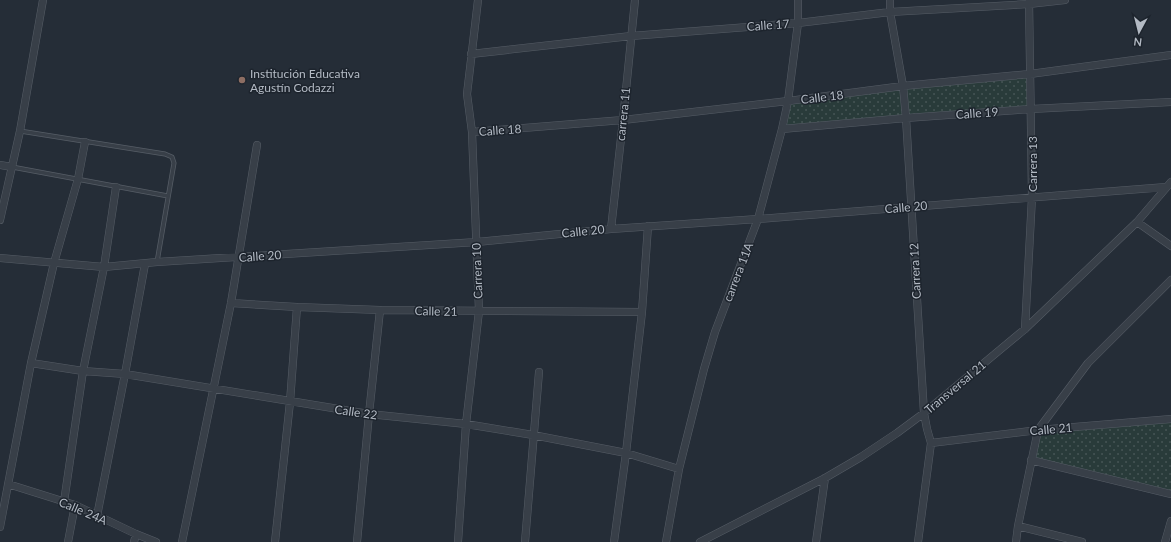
<svg xmlns="http://www.w3.org/2000/svg" width="1171" height="542" font-family="Lato,sans-serif">
  <style>
    .park { fill: url(#park-dots) }
    .lines { fill: none; stroke-linecap: round; stroke-linejoin: round }
    .lane-casing { stroke: #565d66; stroke-width: 5 }
    .street-casing { stroke: #565d66; stroke-width: 8 }
    .lane { stroke: #383f48; stroke-width: 3.5 }
    .street { stroke: #383f48; stroke-width: 7 }
    .education-dot { fill: #8d6e63; stroke: #1d242d; stroke-width: 1.5 }
    .labels { text-anchor: middle; dominant-baseline: central; stroke-width: 3; stroke-linejoin: round; paint-order: stroke }
    .street-label { font-size: 12px; fill: #b3bac4; stroke: #1d242d }
    .poi-label { font-size: 12px; fill: #b3bac4; stroke: #1d242d; text-anchor: start }
  </style>
  <defs>
    <pattern id="park-dots" width="8" height="8" patternUnits="userSpaceOnUse"><rect width="8" height="8" fill="#293b3a"/><path d="M2 2h.1M6 6h.1" fill="none" stroke="#465555" stroke-width="1.8" stroke-linecap="round"/></pattern>
  </defs>
  <rect width="100%" height="100%" fill="#252d37"/>
  <path class="park" d="M1026,77L1029,106L909,114L907,89Z
    M901,90L903,116L785,125L791,103Z
    M1171,422V491L1033,459L1040,432Z"/>
  <g class="lines">
    <g class="lane-casing">
      <path id="lane" d="M20,131L165,154L172,157L174,163L157,262
        M12,167L168,196"/>
    </g>
    <g class="street-casing">
      <path id="street" d="M890,0V12L903,86L906,118L924,413L927,429L931,443L918,542
        M471,54L631,36L798,23L890,12L1029,4L1065,0
        M782,129L906,118L1031,109L1171,102
        M472,132L623,120L788,101L903,86L1030,74L1171,55
        M0,165L12,167
        M0,220L20,131L43,0
        M1137,222L1171,246
        M611,229L623,120L635,0
        M0,258L104,267L157,262L477,242L611,229L758,219L1166,187
        M231,303L297,307L380,310L642,312
        M1025,329L1032,197L1029,0
        M31,363L83,371L125,374L369,414L466,424L533,435L626,453L679,469
        M931,443L1038,430L1171,419
        M1031,460L1171,494
        M8,484L75,505L136,534L156,542
        M64,502L83,371L104,267L116,187
        M97,516L125,374L145,264
        M1018,526L1082,542
        M0,527L31,363L54,263L78,179L85,142
        M68,542L75,505
        M134,542L136,534
        M182,542L231,303L257,145
        M275,542L290,402L297,307
        M357,542L369,414L380,310
        M458,542L466,424L479,311L472,132L467,94L478,0
        M525,542L539,372
        M614,542L626,453L642,312L648,226
        M666,542L679,469L704,369L715,332L758,219L782,129L788,101L798,23V0
        M700,542L825,478L861,457L897,433L924,413L1025,329L1137,222L1171,182
        M816,542L825,478
        M1016,542L1018,526L1038,430L1088,363L1171,280
        M1165,542L1171,521"/>
    </g>
    <use href="#lane" class="lane"/>
    <use href="#street" class="street"/>
  </g>
  <circle class="education-dot" cx="242" cy="80" r="4"/>
  <g class="labels">
    <g class="street-label">
      <text transform="translate(768 25) rotate(-4)">Calle 17</text>
      <text transform="translate(822 97) rotate(-7)">Calle 18</text>
      <text transform="translate(977 113) rotate(-4)">Calle 19</text>
      <text transform="translate(623 114) rotate(-84)">carrera 11</text>
      <text transform="translate(500 130) rotate(-4)">Calle 18</text>
      <text transform="translate(1032 164) rotate(-90)">Carrera 13</text>
      <text transform="translate(906 207) rotate(-5)">Calle 20</text>
      <text transform="translate(583 231) rotate(-6)">Calle 20</text>
      <text transform="translate(260 256) rotate(-4)">Calle 20</text>
      <text transform="translate(477 271) rotate(-92)">Carrera 10</text>
      <text transform="translate(915 271) rotate(-93)">Carrera 12</text>
      <text transform="translate(738 272) rotate(-69)">carrera 11A</text>
      <text transform="translate(436 311) rotate(1)">Calle 21</text>
      <text transform="translate(955 387) rotate(-40)">Transversal 21</text>
      <text transform="translate(356 412) rotate(8)">Calle 22</text>
      <text transform="translate(1051 429) rotate(-5)">Calle 21</text>
      <text transform="translate(83 511) rotate(23)">Calle 24A</text>
    </g>
    <g class="poi-label">
      <text x="250" y="73">Institución Educativa<tspan x="250" dy="14">Agustín Codazzi</tspan></text>
    </g>
  </g>
  <g transform="translate(1139 32) rotate(187)" stroke="#1d242d" stroke-width="3" paint-order="stroke">
  <path d="M0-3L7 15L0 10L-7 15Z" fill="#b3bac4"/>
  <text y="-6" font-size="11" font-weight="bold" text-anchor="middle" fill="#b3bac4">N</text>
  </g>
</svg>
